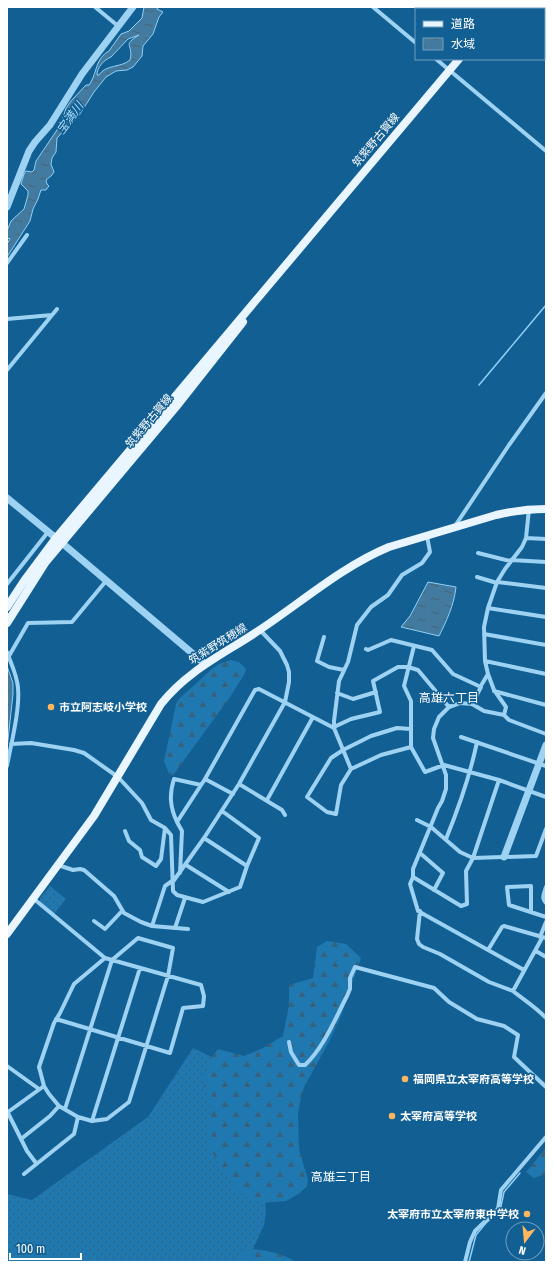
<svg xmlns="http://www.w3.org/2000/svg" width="553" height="1269" font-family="'Fira Sans Condensed','Noto Sans JP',sans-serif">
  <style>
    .grass { fill: url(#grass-dots) }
    .forest { fill: url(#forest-firs) }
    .water { fill: url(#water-ripples); stroke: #8fd0f7; fill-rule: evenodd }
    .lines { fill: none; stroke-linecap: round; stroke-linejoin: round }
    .stream { stroke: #8fd0f7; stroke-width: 1.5 }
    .minor { stroke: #9dd2f3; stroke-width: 4 }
    .tertiary { stroke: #9dd2f3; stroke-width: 7 }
    .primary { stroke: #e9f5ff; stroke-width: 8 }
    .poi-dot { fill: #ffb75f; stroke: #115f93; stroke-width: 1.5 }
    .labels { text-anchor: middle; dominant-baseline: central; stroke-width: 3; stroke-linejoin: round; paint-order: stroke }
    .street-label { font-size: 11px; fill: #fff; stroke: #115f93 }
    .poi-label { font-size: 11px; font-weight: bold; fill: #fff; stroke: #115f93; text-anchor: start }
    .water-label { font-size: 12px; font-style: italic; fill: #a9dbfa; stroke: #115f93 }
    .neighbourhood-label { font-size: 12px; fill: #fff; stroke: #115f93 }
  </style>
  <defs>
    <pattern id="grass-dots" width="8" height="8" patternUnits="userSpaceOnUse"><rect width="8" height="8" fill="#1f78b0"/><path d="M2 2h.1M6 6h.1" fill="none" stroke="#36627e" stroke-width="1.8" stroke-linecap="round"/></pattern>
    <pattern id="forest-firs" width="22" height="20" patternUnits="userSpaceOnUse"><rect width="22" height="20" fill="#1f78b0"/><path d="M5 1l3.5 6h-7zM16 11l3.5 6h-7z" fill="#36627e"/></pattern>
    <pattern id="water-ripples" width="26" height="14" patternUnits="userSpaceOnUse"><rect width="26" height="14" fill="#437ba0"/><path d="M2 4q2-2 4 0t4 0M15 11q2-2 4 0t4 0" fill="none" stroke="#486476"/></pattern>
  </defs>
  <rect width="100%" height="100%" fill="#115f93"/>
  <path class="grass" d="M50,886L66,899L54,914L40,902V898Z
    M193,1048L256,1078L266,1212L264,1225L247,1262H7V1194L32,1200L148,1117Z"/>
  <path class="forest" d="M231,660L239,662L246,669L245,673L230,697L174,774L173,775L169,774L164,761L176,704L179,699L212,669L219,664Z
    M327,941L346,944L361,958L341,1016L330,1040L304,1087L301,1097L298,1114L299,1149L308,1180L307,1186L300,1193L286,1201L261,1203L250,1200L239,1192L226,1176L208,1145L211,1107L204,1087V1078L212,1057L218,1049L244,1056L261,1049L283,1036L289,1005V985L313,978L317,947Z
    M546,1148V1174L534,1178L526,1172Z
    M253,1249C268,1251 283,1253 296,1262H236C240,1255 245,1251 253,1249Z"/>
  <path class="water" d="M144,7H158L157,9L163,12L159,17L153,34L143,46L142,56L133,67L127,70L116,71L106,77L94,92L78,117L72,122L57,138L56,152L52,158L51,164L54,172L51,176L46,180L47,184L49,186L46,190H41L38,199L33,209L30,221L7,257V244L10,239L9,238L7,240V231L11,221L24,209L28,195V191L21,184L24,174L26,171L32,172L34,170L36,161L61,124L66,108L71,101L86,85H89L91,82C97,71 96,58 109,51L121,34L129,31L142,18ZM139,35C121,46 134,44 130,60C121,68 106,64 99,75H97C97,67 104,60 111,57L128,39Z
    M428,582L456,587C454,605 447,620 439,636L401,627L410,616Z
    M7,666L13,683V694L7,749Z"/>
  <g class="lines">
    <path class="stream" d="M479,385L546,305
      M469,1262L476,1235L486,1223L500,1211L504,1192L520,1173"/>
    <path class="minor" d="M95,7L118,26
      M373,7L416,43
      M436,59L546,151
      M7,263L27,235
      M7,319L52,315
      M7,370L57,309
      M455,526L509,445L546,393
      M526,538L546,539
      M478,553L510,561
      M511,560L546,562
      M477,577L497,583
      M497,582L546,588
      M7,584L48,532
      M488,608L546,617
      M484,634L546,645
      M324,637L317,661L329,667L344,670
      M414,646L404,686L411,701V747L425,772L444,765L499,780L546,797
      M366,649L368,650L391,640L432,650L453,674L481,687L472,704
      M7,652C11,664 17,675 18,688C20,710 11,744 7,766
      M9,656L28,623L72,622L106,581
      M485,661L546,674
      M482,684L488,674
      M494,691L546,705
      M337,693L353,699L376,692
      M504,715L506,707L494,690L488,674L485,661L484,627L488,608L497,582L505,569L522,547L526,538L529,509
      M334,727L351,719L380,712L373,681L398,667H408L418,670L449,707
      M411,729L397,728L371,736L343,750L331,758L307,797L327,812L336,814L341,785L351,769L381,755L411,747
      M461,737L546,766
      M11,744L31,743L74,750L84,753L118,777L142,803L151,820L165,828L171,835L173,891L177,895L203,902L240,887L247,866L259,838L222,811
      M351,769L334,728V721L339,681L348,662L357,625L371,607L388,595L402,575L422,563L430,552L427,536
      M205,779L233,794
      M239,784L282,810L285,815
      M267,800L313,717
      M417,820L431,827L460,852L473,858L536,856L546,829
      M177,822C170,807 169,795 174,779L201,785
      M125,831L129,841L140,850L142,857L156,866L161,859L165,828
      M204,838L247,866
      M446,839C459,807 470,776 477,742
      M420,853L443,873L434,890
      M58,865L73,870L80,869L84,870L114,896L124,913L141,922L152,926L165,886L172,881
      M186,865L229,892
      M180,873L182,831L177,822L205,779L255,690L259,689L334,728
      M413,877L461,906L467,904L466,871L473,858L499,780
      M172,883L204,838L239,784L285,702L289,682V672L287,665L280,651L260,630
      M546,887C544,893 541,898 546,903
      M34,899L105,958L201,985L204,996L203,1006L183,1008L170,1053L56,1019
      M420,911L417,939L419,944L423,947L440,954L489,982L513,991L542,938
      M531,912V886L507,887L509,905L546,917
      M94,921L105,929L122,911
      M152,926L188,929
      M175,928L185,898
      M540,937L546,922
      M488,950L502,927L504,926L546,938
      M536,951L546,957
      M524,970L418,911L410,884L413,877V869L438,808L442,801L446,789V775L433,738L434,729L439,717L449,707L460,703L472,704L484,711L504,715L509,720L546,734
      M513,991C524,1000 536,1007 546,1018
      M289,1042L291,1052L299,1065H305C324,1047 335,1019 347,996L350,989V978L355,967L434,988L449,1002L477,1019L504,1026L518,1035L514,1057L546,1087
      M7,1066L39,1089
      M65,1109L112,960L138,938L173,948L168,976L129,1102L107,1119L92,1121L78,1117L59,1106L49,1094L44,1086L39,1067L54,1023L60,1013L74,984L105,958
      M7,1111L27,1151L36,1163
      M8,1112L44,1086
      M92,1121L140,968
      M21,1139L50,1116L59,1106
      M24,1174L74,1134L78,1117
      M465,1262L470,1242L475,1231L498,1209L501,1190L546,1137"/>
    <path class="tertiary" d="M7,207L29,151L35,142L50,125L82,74L133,7
      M7,498L62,543L205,664
      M504,857L546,745"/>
    <path class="primary" d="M500,9L502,7
      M7,607L24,581L56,538L459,59
      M7,623L45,563L176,407L243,322
      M7,934L94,816L161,704C189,669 226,653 261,629C303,601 343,566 389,547L496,515C513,511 529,509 546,509"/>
  </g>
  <g class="poi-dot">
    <circle cx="51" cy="707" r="4"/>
    <circle cx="405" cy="1079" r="4"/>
    <circle cx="392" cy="1116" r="4"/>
    <circle cx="527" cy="1214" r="4"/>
  </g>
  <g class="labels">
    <g class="street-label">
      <text transform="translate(376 140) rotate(-50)">筑紫野古賀線</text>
      <text transform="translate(149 421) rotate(-50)">筑紫野古賀線</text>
      <text transform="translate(218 644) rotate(-32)">筑紫野筑穂線</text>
    </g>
    <g class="poi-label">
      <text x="59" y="707">市立阿志岐小学校</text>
      <text x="413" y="1079">福岡県立太宰府高等学校</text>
      <text x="400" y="1116">太宰府高等学校</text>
      <text x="519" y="1214" text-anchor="end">太宰府市立太宰府東中学校</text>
    </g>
    <g class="water-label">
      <text transform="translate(70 118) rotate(-54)">宝満川</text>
    </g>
    <g class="neighbourhood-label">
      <text x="449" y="698">高雄六丁目</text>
      <text x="341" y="1177">高雄三丁目</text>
    </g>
  </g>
  <rect width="553" height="1269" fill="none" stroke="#ffffff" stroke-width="16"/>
  <rect x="415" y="8" width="130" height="52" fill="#115f93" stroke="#709fbe"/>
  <rect x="423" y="21" width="20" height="6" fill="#e9f5ff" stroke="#709fbe"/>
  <text x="451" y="28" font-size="12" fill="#ffffff">道路</text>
  <rect x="423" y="38" width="20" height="12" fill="url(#water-ripples)" stroke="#709fbe"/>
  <text x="451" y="48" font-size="12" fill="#ffffff">水域</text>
  <g transform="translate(525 1241) rotate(196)"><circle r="19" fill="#115f93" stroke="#709fbe"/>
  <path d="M0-3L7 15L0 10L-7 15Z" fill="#ffb75f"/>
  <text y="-6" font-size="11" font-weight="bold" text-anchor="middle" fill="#ffffff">N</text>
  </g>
  <path d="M10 1253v6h71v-6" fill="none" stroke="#ffffff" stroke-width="2"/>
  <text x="16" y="1253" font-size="12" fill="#ffffff" stroke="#115f93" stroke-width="3" paint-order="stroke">100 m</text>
</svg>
